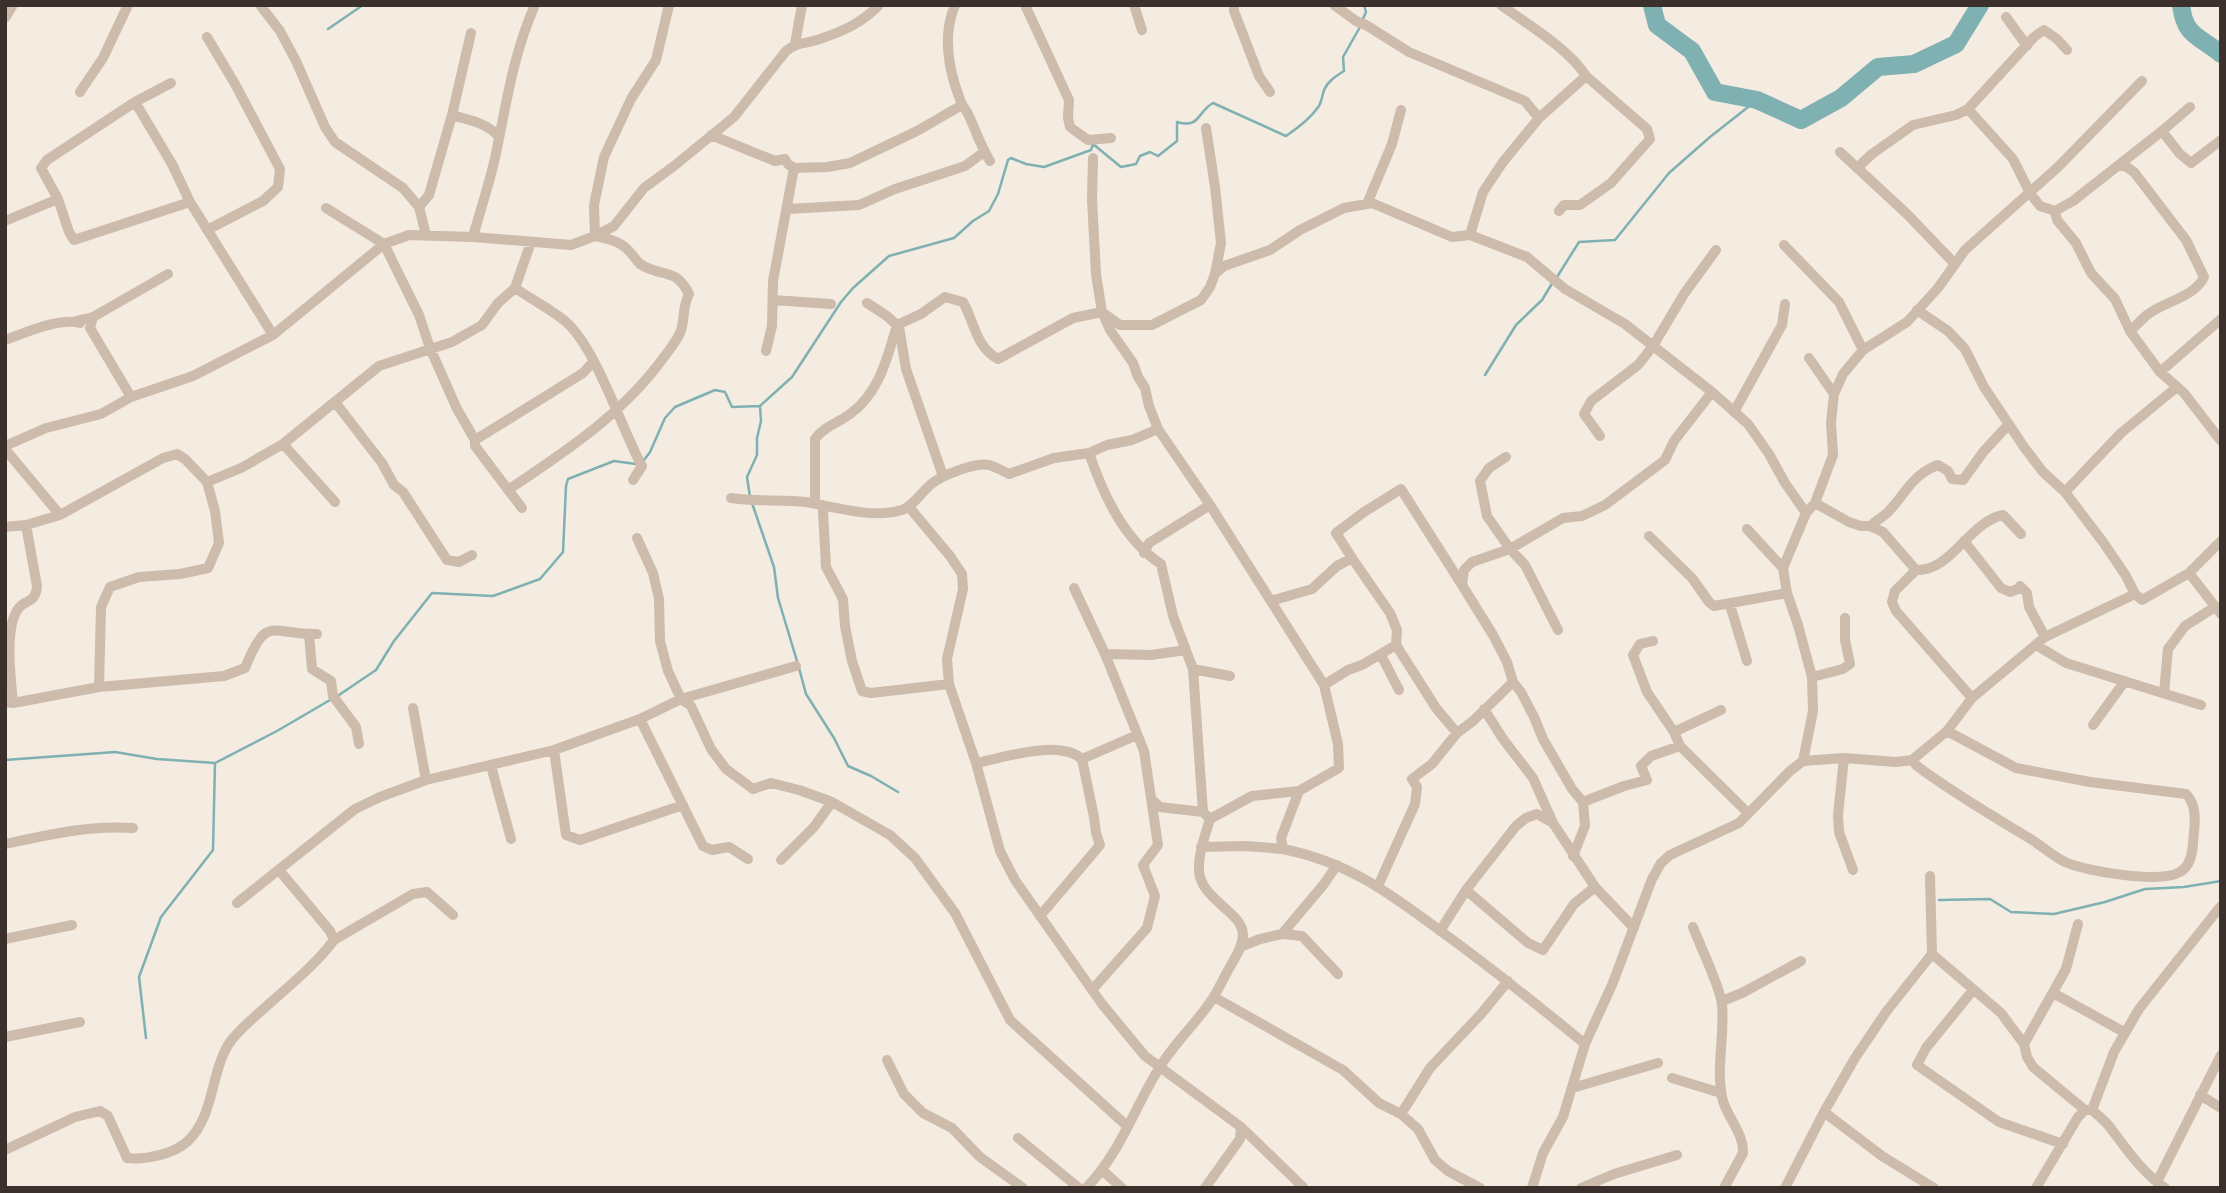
<svg xmlns="http://www.w3.org/2000/svg" width="2226" height="1193" font-family="Manrope,sans-serif">
  <style>
    .lines { fill: none; stroke-linecap: round; stroke-linejoin: round }
    .stream { stroke: #7fb0b2; stroke-width: 2.5 }
    .river { stroke: #7fb0b2; stroke-width: 18 }
    .street { stroke: #cdbbac; stroke-width: 10 }
  </style>
  <rect width="100%" height="100%" fill="#f4ebe1"/>
  <g class="lines">
    <path class="stream" d="M1362,21L1366,12L1364,5
      M328,29L363,5
      M1557,277L1579,242L1615,240L1669,173L1710,137L1757,100
      M1485,375L1516,325L1542,300L1553,282
      M644,460L650,452L665,418L675,407L715,390L725,392L732,407L760,406L792,377L841,302L853,288L889,256L954,238L973,221L989,211L998,194L1008,160L1011,158L1026,164L1044,167L1091,150L1093,144L1121,167L1136,164L1140,156L1150,152L1158,156L1177,141V122C1200,129 1197,112 1213,103L1286,136C1298,128 1310,119 1319,106C1322,101 1322,96 1324,90C1328,81 1336,76 1344,71L1343,57L1360,27
      M750,497L747,477L757,455V438L761,421L760,406
      M752,503L774,567L778,598L797,661
      M799,668L806,694L834,738L848,766L871,776L898,792
      M336,697L376,670L394,641L432,593L493,596L540,579L563,552L566,486L568,479L614,461L636,464
      M5,760L115,752L157,759L215,763L277,731L330,700
      M1939,900L1990,899L2011,912L2054,914L2105,902L2145,889L2184,887L2221,881
      M146,1038L139,977L161,917L213,850L215,763"/>
    <path class="river" d="M1652,5L1657,25L1692,51L1715,92L1757,100L1801,120L1841,98L1878,67L1914,64L1956,44L1980,5
      M2181,5C2185,37 2198,35 2221,54"/>
    <path class="street" d="M260,5L280,31L296,61L325,127L335,142L403,188L419,207L426,235
      M955,5C942,36 949,72 961,102C963,107 967,111 969,116C976,131 981,147 990,161
      M1025,5L1069,100L1068,118L1070,127L1088,140L1111,138
      M1134,5L1142,30
      M1234,5V11L1259,76L1270,92
      M1334,5L1356,21L1366,25L1409,52L1525,101L1539,118
      M1501,5C1528,25 1568,48 1586,76L1647,129L1650,139L1611,183L1580,205H1564L1559,211
      M2006,17L2027,46
      M5,18L13,5
      M207,37L235,84L280,169L278,187L263,201L207,230
      M795,44L802,5
      M171,83L135,102L47,160L41,168L58,199L69,232L74,240L190,202
      M80,92L103,58L128,5
      M135,102L172,164L190,202L273,335
      M1968,109L2034,37L2044,30L2057,39L2067,50
      M452,115C468,120 488,123 499,137
      M1206,128L1215,187L1221,243L1215,274
      M2162,131L2190,107
      M711,135L775,161L785,159L788,164L794,168L773,281L772,326L766,351
      M1840,152L1907,214L1954,263
      M1093,158L1092,199L1096,274L1102,312L1110,330L1133,363L1138,377L1145,388L1149,406L1158,429L1210,505L1324,685L1338,744L1339,768L1299,791L1252,796L1210,819
      M2118,166H2125L2134,172L2186,240L2204,277C2195,297 2163,302 2147,315C2141,320 2136,326 2130,331
      M794,168L827,167L850,163L917,131L962,105
      M1857,168L1872,154L1913,125L1956,115L1968,109L2013,159L2030,193L2040,206L2055,211L2073,201L2162,131L2180,154L2191,163L2221,140
      M1367,204L1392,144L1401,110
      M419,207L429,195L452,115L471,33
      M326,208L384,244L419,315L430,348L457,409L475,440V446L522,508
      M787,209L859,205L895,189L965,166L984,152
      M2055,211L2057,220L2076,243L2091,273L2115,299L2130,331L2160,372L2184,393L2221,441
      M5,221L58,199
      M1470,235L1483,192L1503,162L1539,118L1586,76
      M473,237C480,211 489,185 495,158C506,106 513,54 535,5
      M1784,245L1839,302L1863,350
      M515,288C531,299 550,309 565,321C596,347 621,428 642,466L633,480
      M773,300L831,304
      M867,303L887,316L899,327L906,369L943,476
      M1917,310L1948,331L1965,349L1984,387L2024,447L2043,472L2065,492L2103,542L2126,576L2135,594
      M93,317L90,328L131,397
      M76,321L93,317L168,274
      M5,340C25,333 60,317 80,323
      M1809,358L1834,394
      M2160,372L2221,319
      M335,402L382,463L394,485L403,492L447,560L459,562L472,555
      M1734,412L1782,325L1785,304
      M1600,436L1584,414L1591,401L1638,365L1653,346L1684,294L1716,250
      M475,440L583,373L593,362
      M283,444L335,502
      M5,446L46,428L101,414L131,397L193,376L273,335L384,244L409,235L473,237L571,245L595,236L614,226L644,188L674,166L734,117L786,51C797,42 804,44 817,40C841,32 861,24 879,5
      M5,449L60,515
      M1506,457L1489,468L1480,481L1487,516L1510,549L1525,565L1558,630
      M207,482L241,468L283,444L379,366L452,342L482,325L498,303L515,288L531,242
      M508,490C566,451 623,414 664,357C669,350 675,343 679,335C686,323 681,309 689,294C675,266 661,278 640,264C636,260 633,255 629,251C620,241 608,239 595,236L594,205L604,157L631,99L656,60L669,5
      M2065,492L2121,433L2177,387
      M731,498C757,502 782,499 806,502C836,507 872,519 902,510C913,506 921,493 930,485C940,476 975,462 989,465C996,467 1003,471 1009,474L1054,458L1089,453L1107,445L1132,440L1158,429
      M1815,503L1849,522L1861,526H1870L1883,532L1916,570C1951,572 1969,522 2003,515L2021,534
      M815,504V439C823,427 838,423 850,414C879,393 887,359 897,325L921,314L945,297L963,302C975,323 975,346 998,359L1073,318L1102,312L1120,325H1152L1201,300L1210,287L1215,274L1224,266L1270,250L1300,230L1344,208L1372,203L1452,237L1470,235L1527,257L1565,289L1625,324L1712,392L1748,424L1769,454L1785,483L1806,513
      M824,506L823,511L826,567L843,599L845,626L852,661L862,691L871,693L949,684
      M909,507L950,556L962,574L963,589L947,659L949,684L976,763L1000,851L1015,880L1102,1004L1145,1056L1241,1127L1303,1187
      M1870,526C1876,521 1883,517 1888,512C1906,494 1911,475 1938,465L1948,471L1952,479L1963,480L1984,451L2009,424
      M5,527L26,525L60,515L163,458L177,454L185,459L207,482L215,511L219,543L208,568L180,574L139,577L110,587L101,607L99,687
      M1747,529L1783,568
      M1649,536L1692,578L1709,602L1714,606L1787,593
      M637,538L653,573L659,599L660,641L668,671L681,699L691,706L711,749L726,769L753,789L771,783L799,790L832,802L890,835L915,858L955,913L1010,1020L1127,1126
      M1964,541L2001,588L2010,592L2018,589L2020,586L2027,593L2029,607L2045,637
      M1144,553L1149,543L1210,505
      M1352,558L1390,613L1397,630L1396,645L1436,708L1457,733L1473,721L1513,682
      M1916,570L1895,591L1892,602L1896,611L1972,698
      M2189,573L2221,614
      M1074,588L1105,654L1144,751L1158,845L1143,865L1155,896L1147,928L1092,990
      M1271,601L1312,589L1337,566L1352,558L1336,533L1364,512L1401,489L1462,585
      M1730,605L1747,661
      M309,634L312,669L331,681L333,696L356,727L359,744
      M1653,641L1640,644L1633,655L1647,692L1674,732L1680,746
      M2036,645L2066,663L2201,705
      M1105,654L1151,655L1186,650
      M1381,655L1399,690
      M1193,669L1230,676
      M1812,677L1843,669L1850,664L1845,640V618
      M1324,685L1348,670L1362,665L1396,645
      M2164,693L2168,649L2185,626L2215,607
      M5,702L13,703L99,687L224,676L245,668C267,613 271,635 317,634
      M13,703C11,681 4,628 18,609C26,598 35,605 37,586L26,525
      M413,708L426,780
      M1484,709L1503,739L1533,778L1553,823L1595,887L1634,928
      M640,719L703,846L712,850L729,847L748,859
      M2093,725L2125,681
      M1674,732L1721,710
      M554,750L566,835L580,840L683,805
      M1844,758L1838,815L1839,832L1853,870
      M1912,760L1917,766C1953,793 1991,815 2029,838C2041,845 2052,856 2065,862C2085,871 2160,884 2180,872C2190,866 2192,855 2193,844C2194,827 2199,807 2186,794L2090,782L2016,768L1947,731
      M1803,761L1813,711L1812,677L1798,625L1787,593L1783,568L1806,513L1815,503L1833,455L1831,423L1834,394L1843,374L1863,350L1907,322L1938,288L1965,250L2058,167L2142,81
      M976,763C1006,757 1059,739 1082,759L1137,735
      M491,766L511,839
      M1299,791L1281,838L1283,849C1350,862 1393,896 1446,935C1494,970 1540,1007 1585,1044
      M1151,799L1160,807L1203,812
      M1583,802L1572,789L1543,739L1534,717L1521,692L1513,682L1507,662L1493,635L1462,585L1464,570L1472,562L1510,549L1563,518L1582,516L1605,505L1665,460L1674,441L1712,392
      M5,844C48,835 88,825 133,828
      M1201,847L1246,846L1283,849
      M1573,856L1585,826L1583,802L1624,786L1647,780L1641,766L1651,756L1680,746L1748,813
      M781,860L814,827L832,802
      M1378,886L1415,804L1417,787L1412,779L1432,764L1457,733
      M1466,890L1528,943L1543,950L1574,904L1595,887
      M237,903L355,809L380,797L426,780L554,750L640,719L681,699L796,666
      M1040,916L1100,845L1096,833L1094,817L1082,759
      M1693,927C1700,946 1720,986 1722,1004C1725,1034 1716,1066 1722,1097C1726,1117 1744,1132 1743,1153L1724,1188
      M1440,931L1466,890L1516,826L1526,818L1537,814L1553,823
      M1282,934L1302,936L1338,974
      M5,939L72,925
      M334,940L413,894L427,892L453,915
      M1240,947L1260,939L1282,934L1324,884L1337,865
      M1932,954L2001,1013L2024,1044L2027,1057L2033,1067L2085,1110
      M1973,990L1926,1048L1917,1065L1999,1122L2063,1144
      M2053,993L2124,1032
      M1214,997L1343,1070L1379,1103L1401,1114L1418,1129L1435,1160L1448,1171L1480,1188
      M1722,1001L1742,993L1801,961
      M5,1037L80,1022
      M2024,1044L2066,969L2078,924
      M887,1060L904,1094L923,1113L952,1128L980,1157L1023,1188
      M1672,1078L1721,1093
      M1572,1088L1658,1063
      M2200,1095L2221,1108
      M2092,1110C2099,1116 2107,1122 2112,1130C2128,1151 2143,1173 2165,1188
      M1824,1112L1882,1156L1934,1188
      M1401,1114L1430,1068L1481,1014L1508,981
      M1018,1138L1079,1188
      M5,1150L75,1117L100,1111L108,1116L127,1158C147,1160 174,1154 188,1141C215,1115 210,1072 230,1042C238,1031 250,1021 260,1012C285,989 314,967 334,940L330,931L279,870
      M1103,1171L1122,1188
      M2157,1182L2221,1055
      M1086,1188C1119,1155 1134,1109 1158,1070C1173,1044 1197,1023 1213,998C1220,987 1225,975 1231,965C1236,956 1243,946 1243,935C1243,912 1201,900 1199,871C1198,854 1205,836 1210,819L1203,812L1193,669L1173,616L1161,564C1124,540 1103,494 1089,453
      M1205,1188L1240,1139L1241,1127
      M1532,1188L1543,1153L1563,1117L1585,1044L1612,985L1652,879L1661,863L1670,855L1739,823L1790,771L1803,761L1844,758L1896,762L1912,760L1947,731L1972,698L2045,637L2135,594L2142,600L2189,573L2221,541
      M1581,1188L1614,1174L1677,1155
      M1785,1188L1824,1112L1855,1058L1886,1012L1932,954L1930,876
      M2036,1188L2078,1117L2085,1110H2092L2114,1052L2139,1009L2220,907"/>
  </g>
  <rect width="2226" height="1193" fill="none" stroke="#3b302b" stroke-width="14"/>
</svg>
